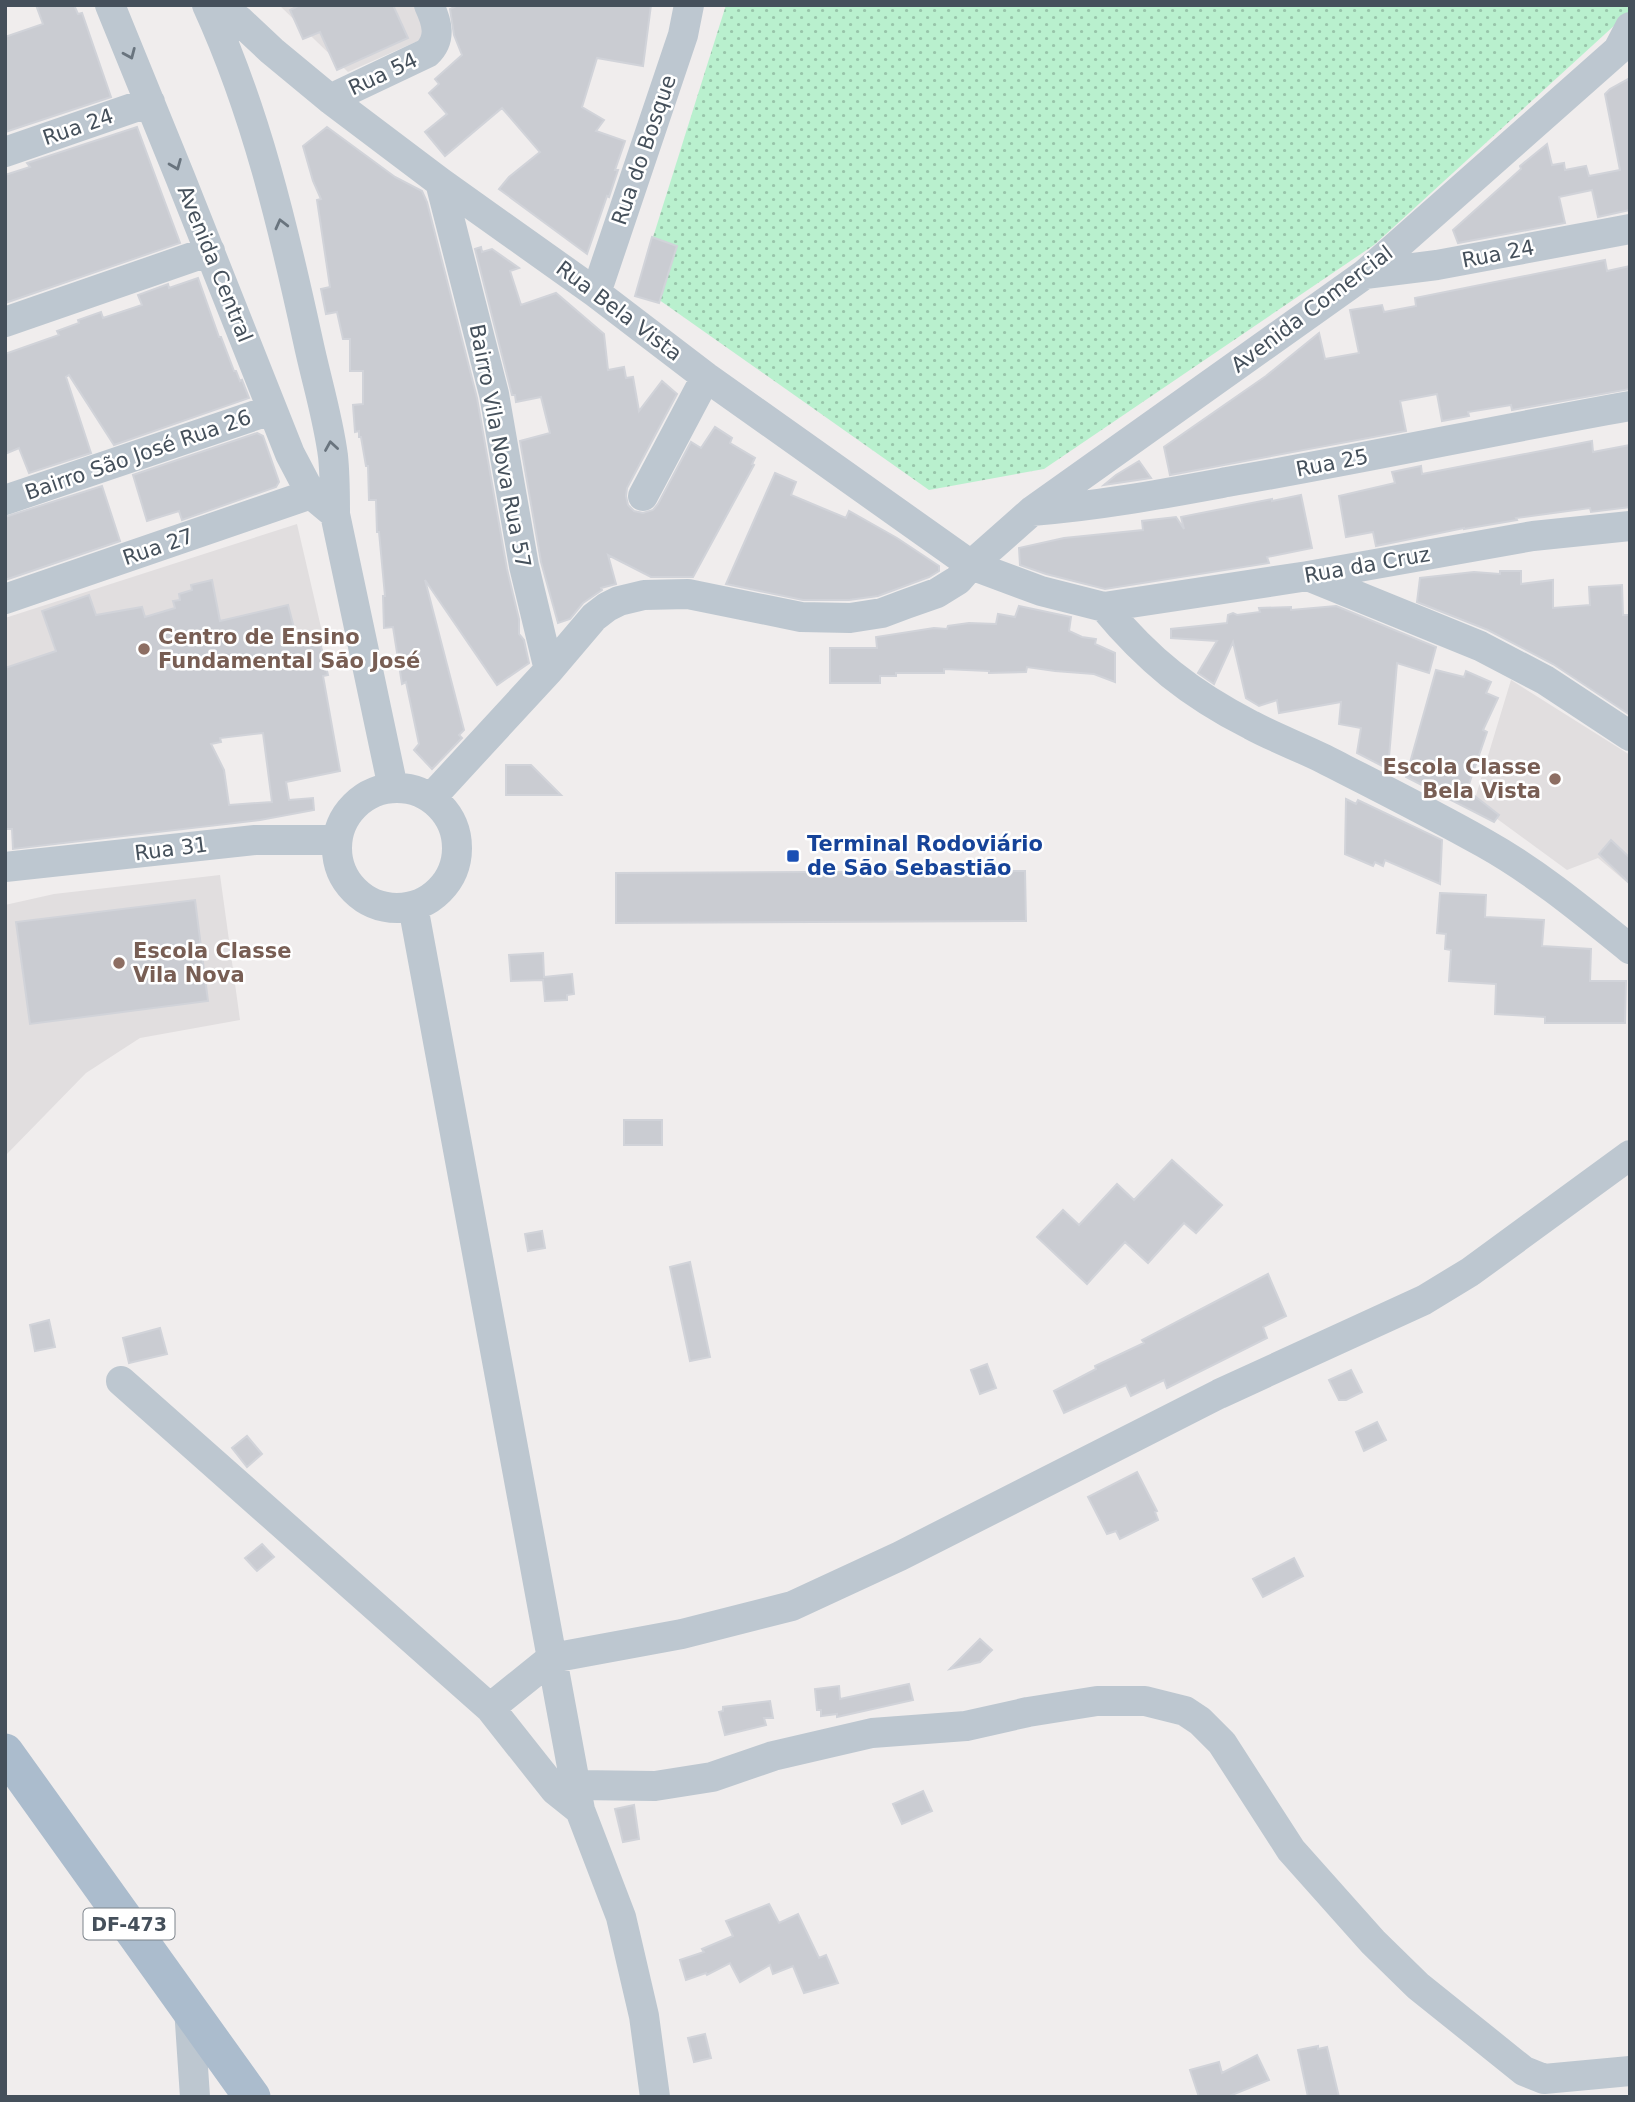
<svg xmlns="http://www.w3.org/2000/svg" width="1635" height="2102" font-family="'DejaVu Sans',sans-serif">
  <style>
    .education { fill: #e1dedf }
    .grass { fill: url(#grass-dots) }
    .building { fill: #caccd2; stroke: #d1d3d9; stroke-width: 2; fill-rule: evenodd }
    .lines { fill: none; stroke-linecap: round; stroke-linejoin: round }
    .minor { stroke: #bdc7d0; stroke-width: 30 }
    .major { stroke: #abbccd; stroke-width: 37 }
    .oneway { stroke: #69747e }
    .education-dot { fill: #8d6e63; stroke: #fff; stroke-width: 2.5 }
    .transit-dot { fill: #1a4fb4; stroke: #fff; stroke-width: 2.5 }
    .labels { text-anchor: middle; dominant-baseline: central; stroke-width: 5; stroke-linejoin: round; paint-order: stroke }
    .shield { fill: #fff; stroke: #7d848c; stroke-width: 2 }
    .shield-label { font-size: 19px; font-weight: bold; fill: #45505b }
    .street-label { font-size: 21px; fill: #45505b; stroke: #fff }
    .education-label { font-size: 21px; font-weight: bold; fill: #785e54; stroke: #fff; text-anchor: start }
    .transit-label { font-size: 21px; font-weight: bold; fill: #164399; stroke: #fff; text-anchor: start }
  </style>
  <defs>
    <pattern id="grass-dots" width="8" height="8" patternUnits="userSpaceOnUse" patternTransform="scale(1.75)"><rect width="8" height="8" fill="#b9f0ce"/><path d="M2 2h.1M6 6h.1" fill="none" stroke="#98c5aa" stroke-width="1.8" stroke-linecap="round"/></pattern>
  </defs>
  <rect width="100%" height="100%" fill="#f0eded"/>
  <path class="education" d="M279,5H416L429,36L348,72Z
    M297,524L323,636L242,662L5,771V618Z
    M1511,680L1630,755V885L1598,858L1567,870L1474,802Z
    M220,875L240,1020L140,1038L86,1073L5,1156V905L54,894Z"/>
  <path class="grass" d="M726,5H1630L1628,13L1374,245L1044,469L929,490L638,285Z"/>
  <path class="building" d="M36,5H74L78,14L82,13L111,97L5,132V37L43,24Z
    M300,5H393L408,38L337,70L320,32L303,39L290,10Z
    M458,5H651L643,66L597,58L582,107L604,120L596,131L625,141L615,170H618L609,197L607,196L587,254L499,189L509,177L540,152L502,108L445,156L425,132L447,114L429,93L439,84L435,79L462,55L454,35L450,9Z
    M1630,78V210L1598,217L1592,190L1559,197L1565,223L1458,243L1453,230L1521,169L1520,166L1547,144L1552,165L1564,163L1565,170L1586,166L1589,176L1620,170L1605,94L1610,89Z
    M137,127L180,243L5,303V175L30,167L27,163Z
    M327,127L395,177L422,191L427,202L477,398L507,569L519,619V634L524,640L529,663L497,685L425,580L464,730L459,735L462,738L432,769L414,750L419,744L406,682L402,684L393,627L384,628L383,596H385L379,532H377L376,500H369L368,466H366L361,437H359V431L355,432L353,405L363,404V371H350V339H343L337,312L326,314L321,289L330,287L317,200L321,199L313,181L303,146Z
    M652,237L677,246L659,303L635,296Z
    M481,247L482,252L492,249L519,268L510,271L521,305L556,293L604,334L608,370L624,367L626,378L633,377L639,411L662,381L677,394L627,488L626,496L628,505L634,511L643,513L653,510L658,504L691,442L701,448L715,427L732,438L730,443L755,458L752,464L754,465L693,577H651L608,555L616,584L601,588L602,590L583,603L570,619L558,623L541,562L520,441L550,433L541,397L516,402L515,395H512L475,249Z
    M1605,260L1607,271L1630,266V389L1512,410L1511,405L1468,412L1469,416L1442,421L1437,394L1400,401L1406,431L1170,475L1164,447L1266,376L1319,333L1325,359L1359,353L1350,310L1382,305L1384,312L1416,306L1415,298Z
    M198,278L219,337H221L234,371H236L240,381L242,380L249,398L114,445L69,375L66,377L91,453L29,473L19,448L5,454V354L59,335L57,331L79,323L78,320L101,312L103,318L142,305L138,295L168,284L169,288Z
    M257,433L263,436L279,482L276,487L182,520L179,511L147,521L133,475Z
    M1592,441L1593,452L1630,445V507L1591,512L1590,508L1516,518L1517,520L1464,529V528L1376,546L1373,532L1346,537L1339,496L1395,483L1392,472L1421,466L1422,474Z
    M1139,461L1151,478L1104,485L1116,475Z
    M775,473L796,482L791,495L846,518L849,511L897,538L939,566V571L929,577L878,596L849,600H803L726,584Z
    M102,486L120,541L5,580V517Z
    M1301,495L1312,548L1267,557L1269,563L1105,589L1046,574L1020,565L1019,548L1064,538L1143,530L1142,521L1176,517L1184,529L1181,517L1272,499V501Z
    M1500,571H1521V584L1553,580V608L1590,605L1589,587L1622,585L1623,615H1630V715L1553,664L1488,630L1417,602L1420,578L1474,572L1500,574Z
    M212,580L220,621L288,605L298,643L319,638L328,675L323,676L340,771L286,782L289,800L313,798L314,810L260,820L13,849L12,829H5V668L56,651L42,611L89,595L96,615L142,607L145,617L175,608L173,601L180,600L179,594L192,590L191,585ZM263,733L272,802L229,805L224,770L211,744L221,742L220,738Z
    M1019,606L1071,617L1069,631L1082,637L1096,639L1095,644L1115,653V682L1094,674L1055,671L1027,667L1026,672L989,673V671L944,669V673H896V676H880V683H830V648H877L876,637L934,628L947,629L948,626L969,623L996,624L998,614L1015,617Z
    M1336,606L1436,647L1429,673L1397,663L1388,769L1357,753L1361,728L1339,724L1341,702L1279,713L1277,700L1259,706L1246,698L1233,642L1214,684L1198,673L1217,641L1171,638V629L1227,623L1228,615L1233,613L1237,615L1260,612L1259,608L1291,607V610Z
    M1436,670L1464,677L1466,671L1491,682L1486,693L1498,698L1483,730L1487,732L1467,790L1499,815L1494,822L1406,777Z
    M506,765H531L561,795H506Z
    M1346,799L1356,804L1358,800L1442,840L1440,884L1385,860L1383,866L1375,862L1373,866L1345,854Z
    M1611,840L1630,858V884L1599,854Z
    M1025,871L1026,921L616,923V873Z
    M1440,893L1486,895L1485,917L1544,920L1542,946L1591,949L1590,981H1626L1625,1023H1545V1017L1495,1014L1496,984L1449,981L1451,950L1445,949L1446,934L1437,933Z
    M195,900L208,1001L30,1024L16,922Z
    M543,953L544,977L572,974L574,994L567,995V1000L545,1001L543,980L511,981L509,955Z
    M624,1120H662V1145H624Z
    M1172,1160L1222,1205L1196,1233L1184,1223L1148,1263L1125,1242L1087,1284L1037,1237L1063,1210L1079,1225L1117,1184L1134,1200Z
    M542,1231L545,1248L528,1251L525,1234Z
    M690,1262L710,1357L690,1361L670,1267Z
    M1268,1274L1286,1316L1263,1327L1267,1338L1167,1388L1164,1380L1131,1396L1126,1385L1064,1413L1054,1391L1096,1369L1095,1366L1144,1343L1142,1340Z
    M49,1320L55,1347L35,1351L30,1325Z
    M160,1328L167,1354L129,1363L123,1338Z
    M987,1364L996,1388L980,1394L971,1370Z
    M1351,1370L1362,1392L1346,1400H1339L1329,1380Z
    M1377,1422L1386,1440L1364,1451L1356,1432Z
    M247,1436L262,1454L247,1467L232,1448Z
    M1137,1472L1157,1511L1155,1512L1158,1520L1120,1539L1116,1531L1107,1534L1088,1497Z
    M262,1544L274,1557L257,1571L245,1558Z
    M1294,1558L1303,1576L1263,1597L1253,1579Z
    M980,1639L992,1650L980,1662L950,1669Z
    M909,1684L913,1700L837,1717V1714L821,1716V1710H817L815,1689L839,1686L840,1699Z
    M770,1701L773,1718H764L766,1725L725,1735L719,1712L723,1711V1707Z
    M923,1791L932,1811L902,1824L893,1804Z
    M634,1805L639,1839L623,1842L615,1809Z
    M769,1904L779,1923L798,1914L819,1958L826,1955L838,1983L804,1993L793,1966L773,1974L770,1965L740,1982L730,1963L707,1975L706,1973L686,1980L680,1960L704,1952L702,1949L733,1936L726,1921Z
    M705,2034L711,2058L694,2062L688,2038Z
    M1318,2046V2049L1327,2047L1339,2097H1308L1298,2050Z
    M1257,2055L1269,2080L1227,2097H1199L1190,2070L1219,2062L1222,2073Z"/>
  <g class="lines">
    <path class="minor" d="M110,5L180,177L290,454L311,494L335,514
      M207,5C256,112 283,226 308,341C316,379 328,417 333,456C335,475 335,494 335,514L393,788
      M218,5L240,21L272,51L330,99L440,182L596,293L706,377L971,565L1041,591L1104,607L1308,576L1533,536L1630,526
      M330,99L427,53C442,39 437,22 429,5
      M5,152L150,102
      M440,182L494,394L524,566L549,670
      M1365,274L1437,265L1630,229
      M596,293L683,35L689,5
      M5,322L210,251
      M643,496L706,377
      M5,500L271,410
      M1032,511C1098,506 1162,494 1227,482C1362,459 1495,430 1630,406
      M1308,576L1480,646L1545,680L1630,736
      M5,599L311,494
      M1104,607C1148,660 1190,694 1251,725C1275,738 1300,747 1324,759C1377,786 1431,813 1484,843C1536,872 1583,911 1630,949
      M337 848a60 60 0 1 1 120 0a60 60 0 1 1-120 0Z
      M431,798L549,670L594,617L607,607L619,601L644,595L688,594L801,617L850,618L882,613L906,604L937,593L958,580L971,565L1032,511L1365,274L1618,50L1630,27
      M5,867L255,840H337
      M413,906L580,1810L621,1917L644,2016L655,2097
      M121,1381L490,1708L555,1790L580,1810
      M490,1708L552,1658L682,1634L792,1606L900,1556L1219,1394L1424,1300L1470,1272L1630,1155
      M576,1785L655,1786L712,1777L773,1756L872,1733L966,1726L1028,1712L1097,1701H1145L1185,1711L1200,1721L1222,1743L1291,1850L1373,1942L1418,1986L1524,2071L1544,2079L1630,2071
      M189,2008L195,2097"/>
    <path class="major" d="M5,1752L252,2097"/>
  </g>
  <defs><path id="oneway-chevron" d="M-2-3.5L2.5 0L-2 3.5" fill="none" stroke-width="1.6" stroke-linecap="round" stroke-linejoin="round" transform="scale(1.75)"/></defs>
  <g class="oneway">
    <use href="#oneway-chevron" transform="translate(130 54) rotate(67)"/>
    <use href="#oneway-chevron" transform="translate(176 165) rotate(68)"/>
    <use href="#oneway-chevron" transform="translate(281 224) rotate(-104)"/>
    <use href="#oneway-chevron" transform="translate(331 446) rotate(-99)"/>
  </g>
  <g class="education-dot">
    <circle cx="144" cy="649" r="7"/>
    <circle cx="1555" cy="779" r="7"/>
    <circle cx="119" cy="963" r="7"/>
  </g>
  <rect class="transit-dot" x="786" y="849" width="14" height="14" rx="3.5"/>
  <g class="labels">
    <rect class="shield" x="83.5" y="1908.5" width="91" height="31" rx="5"/>
    <g class="shield-label">
      <text x="129" y="1924">DF-473</text>
    </g>
    <g class="street-label">
      <text transform="translate(383 74) rotate(-25)">Rua 54</text>
      <text transform="translate(78 127) rotate(-19)">Rua 24</text>
      <text transform="translate(644 150) rotate(-71)">Rua do Bosque</text>
      <text transform="translate(1498 254) rotate(-11)">Rua 24</text>
      <text transform="translate(215 264) rotate(68)">Avenida Central</text>
      <text transform="translate(1312 309) rotate(-37)">Avenida Comercial</text>
      <text transform="translate(619 311) rotate(37)">Rua Bela Vista</text>
      <text transform="translate(500 446) rotate(79)">Bairro Vila Nova Rua 57</text>
      <text transform="translate(138 455) rotate(-19)">Bairro São José Rua 26</text>
      <text transform="translate(1332 463) rotate(-11)">Rua 25</text>
      <text transform="translate(158 547) rotate(-19)">Rua 27</text>
      <text transform="translate(1367 565) rotate(-10)">Rua da Cruz</text>
      <text transform="translate(171 849) rotate(-7)">Rua 31</text>
    </g>
    <g class="education-label">
      <text x="158" y="637">Centro de Ensino<tspan x="158" dy="24">Fundamental São José</tspan></text>
      <text x="1541" y="767" text-anchor="end">Escola Classe<tspan x="1541" dy="24">Bela Vista</tspan></text>
      <text x="133" y="951">Escola Classe<tspan x="133" dy="24">Vila Nova</tspan></text>
    </g>
    <g class="transit-label">
      <text x="807" y="844">Terminal Rodoviário<tspan x="807" dy="24">de São Sebastião</tspan></text>
    </g>
  </g>
  <rect width="1635" height="2102" fill="none" stroke="#45505b" stroke-width="14"/>
</svg>
